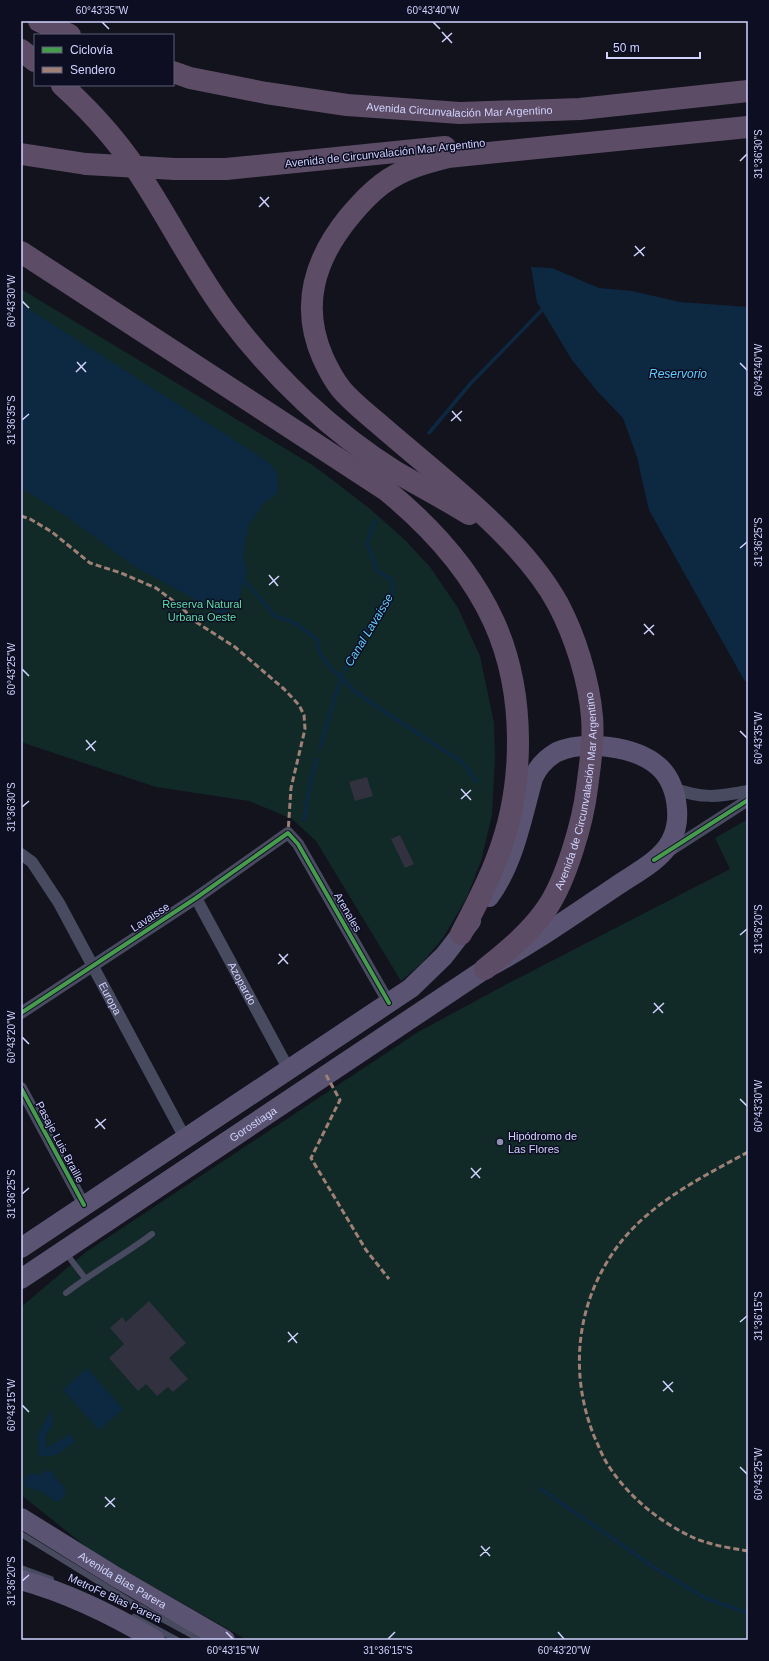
<svg xmlns="http://www.w3.org/2000/svg" width="769" height="1661" font-family="Arial,sans-serif">
  <style>
    .green { fill: #112927 }
    .water { fill: #0d2841 }
    .lines { fill: none; stroke-linecap: round; stroke-linejoin: round }
    .stream { stroke: #0d2841; stroke-width: 3.5 }
    .building { fill: #313140 }
    .lane { stroke: #484a5f; stroke-width: 6 }
    .street { stroke: #484a5f; stroke-width: 12 }
    .primary { stroke: #5a5472; stroke-width: 20 }
    .highway { stroke: #5d4c65; stroke-width: 22 }
    .highway-bridge { stroke: #5d4c65; stroke-width: 22 }
    .quiet { stroke: #9e8076; stroke-width: 3; stroke-dasharray: 6 3; stroke-linecap: butt }
    .cycleway-casing { stroke: #0e0e23; stroke-width: 6 }
    .cycleway { stroke: #469c4c; stroke-width: 4 }
    .ticks { fill: none; stroke: #d1d3ff; stroke-width: 1.5 }
    .poi-dot { fill: #8e90b0; stroke: #0e0e23; stroke-width: 1.5 }
    .labels { text-anchor: middle; dominant-baseline: central; stroke-width: 3; stroke-linejoin: round; paint-order: stroke }
    .street-label { font-size: 11px; fill: #d1d3ff; stroke: #0e0e23 }
    .park-label { font-size: 11px; fill: #5cdfa8; stroke: #0e0e23 }
    .poi-label { font-size: 11px; fill: #d1d3ff; stroke: #0e0e23; text-anchor: start }
    .water-label { font-size: 12px; font-style: italic; fill: #5fd0ff; stroke: #0e0e23 }
    .neatline { fill: none; stroke: #d1d3ff; stroke-width: 1.5 }
    .ticks-label { font-size: 10px; text-anchor: middle; fill: #d1d3ff }
  </style>
  <rect width="100%" height="100%" fill="#13131e"/>
  <path class="green" d="M21,289L314,466L369,508L405,540L430,567L458,608L480,656L494,723L495,758L492,815L481,861L467,897L443,938L422,963L401,981L316,841L292,819L249,801L156,787L21,742Z
    M748,819V1640H247L94,1553L21,1495V1307L86,1252L418,1032L505,985L730,869L715,838Z"/>
  <path class="water" d="M531,267L552,268L599,288L632,291L680,302L748,307V684L744,680L649,510L637,457L623,418L598,392L572,360L537,302Z
    M21,304L264,459C279,472 279,473 278,493L263,504L249,525L243,555L247,570L239,599L223,615L134,566L69,518L21,488Z
    M87,1368L123,1409L99,1430L63,1390Z
    M52,1411L53,1426L46,1434V1448L71,1434L75,1441C62,1451 54,1460 37,1455L39,1448L37,1436C43,1428 45,1417 52,1411Z
    M45,1471H51L60,1483L64,1487L65,1495L61,1500L57,1502L49,1497L43,1492L26,1487L25,1481L26,1477L31,1473L39,1475Z"/>
  <g class="lines">
    <path class="stream" d="M429,433L471,383L542,310
      M244,580L275,616L293,622L317,639L320,653L330,668L341,677L352,689L377,707L462,762L477,781
      M320,748L341,677L364,633L378,616L393,592L392,580L377,571L367,543L375,521
      M304,820L311,779L317,759
      M541,1489L655,1568L705,1598L748,1613"/>
  </g>
  <path class="building" d="M367,777L373,796L355,801L349,782Z
    M400,835L414,864L405,868L391,839Z
    M149,1301L186,1343L169,1358L188,1379L173,1392L168,1387L157,1396L146,1384L138,1391L109,1358L124,1344L110,1328L122,1317L126,1322Z"/>
  <g class="lines">
    <path class="lane" d="M65,1252L85,1278
      M66,1293C93,1272 124,1255 152,1234
      M21,1534L133,1603L201,1640
      M21,1568L51,1579
      M134,1617L177,1640"/>
    <g class="street">
      <path d="M672,788C702,799 718,797 748,791"/>
      <path d="M669,851L748,800"/>
      <path id="s1" d="M21,854L32,862L59,903L185,1138"/>
      <path id="s2" d="M196,898L289,1070"/>
      <path d="M21,1013L196,898L288,833L298,844L389,1003"/>
      <path d="M21,1088L84,1205"/>
    </g>
    <g class="primary">
      <path d="M21,1248L411,988L444,956L471,921"/>
      <path id="s3" d="M21,1279L485,969C531,945 572,916 615,887C633,874 660,862 671,841C676,831 678,820 677,809C676,793 670,776 658,766C635,746 584,740 557,752C546,758 538,767 533,778C522,818 514,863 489,897"/>
      <path id="s4" d="M21,1518L116,1577L225,1640"/>
      <path d="M21,1580C68,1593 113,1615 155,1640"/>
    </g>
    <g class="highway">
      <path d="M39,21L70,35"/>
      <path d="M21,50L35,61"/>
      <path id="s5" d="M173,72L190,78L266,93L347,105L460,113L580,109L748,91"/>
      <path d="M62,85C95,115 124,148 147,186C175,230 198,276 229,317C274,377 332,432 396,472C420,486 445,499 469,514"/>
      <path d="M21,154L86,164"/>
      <path d="M175,169H226L445,147"/>
      <path d="M21,252L386,490C430,526 470,569 494,622C526,693 525,786 497,858C487,885 474,909 461,934"/>
      <path id="s6" d="M485,969C507,951 530,933 547,908C566,880 583,822 587,788C590,764 594,741 592,717C589,680 575,636 558,604C534,560 490,519 453,487C428,465 403,445 379,424C366,413 352,402 341,389C334,380 328,369 323,358C300,306 314,260 349,217C359,205 370,193 382,184C402,169 424,163 448,157L748,127"/>
    </g>
    <path class="highway-bridge" d="M86,164L175,169"/>
    <path class="quiet" d="M21,516L30,519L52,532L90,563L121,573L156,588L180,606L196,622L235,647L284,689L299,705L304,715L305,729L291,788L288,833
      M326,1075L340,1100L311,1158L366,1250L389,1279
      M748,1152C695,1181 639,1208 607,1262C575,1315 571,1378 594,1436C599,1447 603,1458 610,1468C630,1498 660,1522 692,1537C709,1545 730,1548 748,1551"/>
    <g class="cycleway-casing">
      <path id="cycleway" d="M654,860L748,800
        M21,1013L196,898L288,833L298,844L389,1003
        M21,1088L84,1205"/>
    </g>
    <use href="#cycleway" class="cycleway"/>
  </g>
  <path class="ticks" d="M102,22L109,29M433,22L440,29M442,32L452,43M442,42L452,33M740,161L747,154M260,197L269,207M259,207L269,197M635,246L644,256M634,256L645,247M22,301L29,308M77,362L86,372M740,363L747,370M76,372L86,362M452,411L461,421M22,420L29,414M451,421L462,411M740,548L747,542M269,575L278,586M269,585L279,576M644,624L654,635M644,634L654,625M22,669L29,676M740,731L747,738M86,740L95,751M86,750L96,741M461,789L471,800M461,799L471,790M22,807L29,801M740,935L747,929M279,954L288,964M278,964L288,954M654,1003L663,1013M653,1013L664,1003M22,1037L29,1044M740,1099L747,1106M96,1119L105,1129M95,1128L106,1119M471,1168L480,1178M471,1178L481,1168M22,1194L29,1188M740,1322L747,1316M288,1332L297,1343M288,1342L298,1333M663,1381L673,1392M663,1391L673,1382M22,1405L29,1412M740,1467L747,1474M105,1497L115,1507M105,1507L115,1498M481,1546L490,1556M480,1556L490,1547M22,1581L29,1575M226,1632L233,1639M558,1632L564,1639M388,1639L395,1632"/>
  <circle class="poi-dot" cx="500" cy="1142" r="4"/>
  <g class="labels">
    <g class="street-label">
      <text stroke="none"><textPath href="#s5" startOffset="290">Avenida Circunvalación Mar Argentino</textPath></text>
      <text transform="translate(385 153) rotate(-6)">Avenida de Circunvalación Mar Argentino</text>
      <text stroke="none"><textPath href="#s6" startOffset="210">Avenida de Circunvalación Mar Argentino</textPath></text>
      <text transform="translate(348 912) rotate(60)">Arenales</text>
      <text transform="translate(150 917) rotate(-33)">Lavaisse</text>
      <text stroke="none"><textPath href="#s2" startOffset="97">Azopardo</textPath></text>
      <text stroke="none"><textPath href="#s1" startOffset="171">Europa</textPath></text>
      <text stroke="none"><textPath href="#s3" startOffset="279">Gorostiaga</textPath></text>
      <text transform="translate(60 1142) rotate(62)">Pasaje Luis Braille</text>
      <text stroke="none"><textPath href="#s4" startOffset="119">Avenida Blas Parera</textPath></text>
      <text transform="translate(115 1598) rotate(25)">MetroFe Blas Parera</text>
    </g>
    <g class="park-label">
      <text x="202" y="604">Reserva Natural<tspan x="202" dy="13">Urbana Oeste</tspan></text>
    </g>
    <g class="poi-label">
      <text x="508" y="1136">Hipódromo de<tspan x="508" dy="13">Las Flores</tspan></text>
    </g>
    <g class="water-label">
      <text x="678" y="374">Reservorio</text>
      <text transform="translate(369 630) rotate(-59)">Canal Lavaisse</text>
    </g>
  </g>
  <rect width="769" height="1661" fill="none" stroke="#0e0e23" stroke-width="44"/>
  <rect x="34" y="34" width="140" height="52" fill="#0e0e23" stroke="#5c5d7b"/>
  <rect x="42" y="47" width="20" height="6" fill="#469c4c" stroke="#5c5d7b"/>
  <text x="70" y="54" font-size="12" fill="#d1d3ff">Ciclovía</text>
  <rect x="42" y="67" width="20" height="6" fill="#9e8076" stroke="#5c5d7b"/>
  <text x="70" y="74" font-size="12" fill="#d1d3ff">Sendero</text>
  <path d="M607 52v6h93v-6" fill="none" stroke="#d1d3ff" stroke-width="2"/>
  <text x="613" y="52" font-size="12" fill="#d1d3ff" stroke="#0e0e23" stroke-width="3" paint-order="stroke">50 m</text>
  <rect x="22" y="22" width="725" height="1617" class="neatline"/>
  <g class="ticks-label">
    <text x="102" y="14">60°43'35"W</text>
    <text x="433" y="14">60°43'40"W</text>
    <text transform="translate(758 154) rotate(-90)" y="4">31°36'30"S</text>
    <text transform="translate(11 301) rotate(-90)" y="4">60°43'30"W</text>
    <text transform="translate(758 370) rotate(-90)" y="4">60°43'40"W</text>
    <text transform="translate(11 420) rotate(-90)" y="4">31°36'35"S</text>
    <text transform="translate(758 542) rotate(-90)" y="4">31°36'25"S</text>
    <text transform="translate(11 669) rotate(-90)" y="4">60°43'25"W</text>
    <text transform="translate(758 738) rotate(-90)" y="4">60°43'35"W</text>
    <text transform="translate(11 807) rotate(-90)" y="4">31°36'30"S</text>
    <text transform="translate(758 929) rotate(-90)" y="4">31°36'20"S</text>
    <text transform="translate(11 1037) rotate(-90)" y="4">60°43'20"W</text>
    <text transform="translate(758 1106) rotate(-90)" y="4">60°43'30"W</text>
    <text transform="translate(11 1194) rotate(-90)" y="4">31°36'25"S</text>
    <text transform="translate(758 1316) rotate(-90)" y="4">31°36'15"S</text>
    <text transform="translate(11 1405) rotate(-90)" y="4">60°43'15"W</text>
    <text transform="translate(758 1474) rotate(-90)" y="4">60°43'25"W</text>
    <text transform="translate(11 1581) rotate(-90)" y="4">31°36'20"S</text>
    <text x="233" y="1654">60°43'15"W</text>
    <text x="388" y="1654">31°36'15"S</text>
    <text x="564" y="1654">60°43'20"W</text>
  </g>
</svg>
